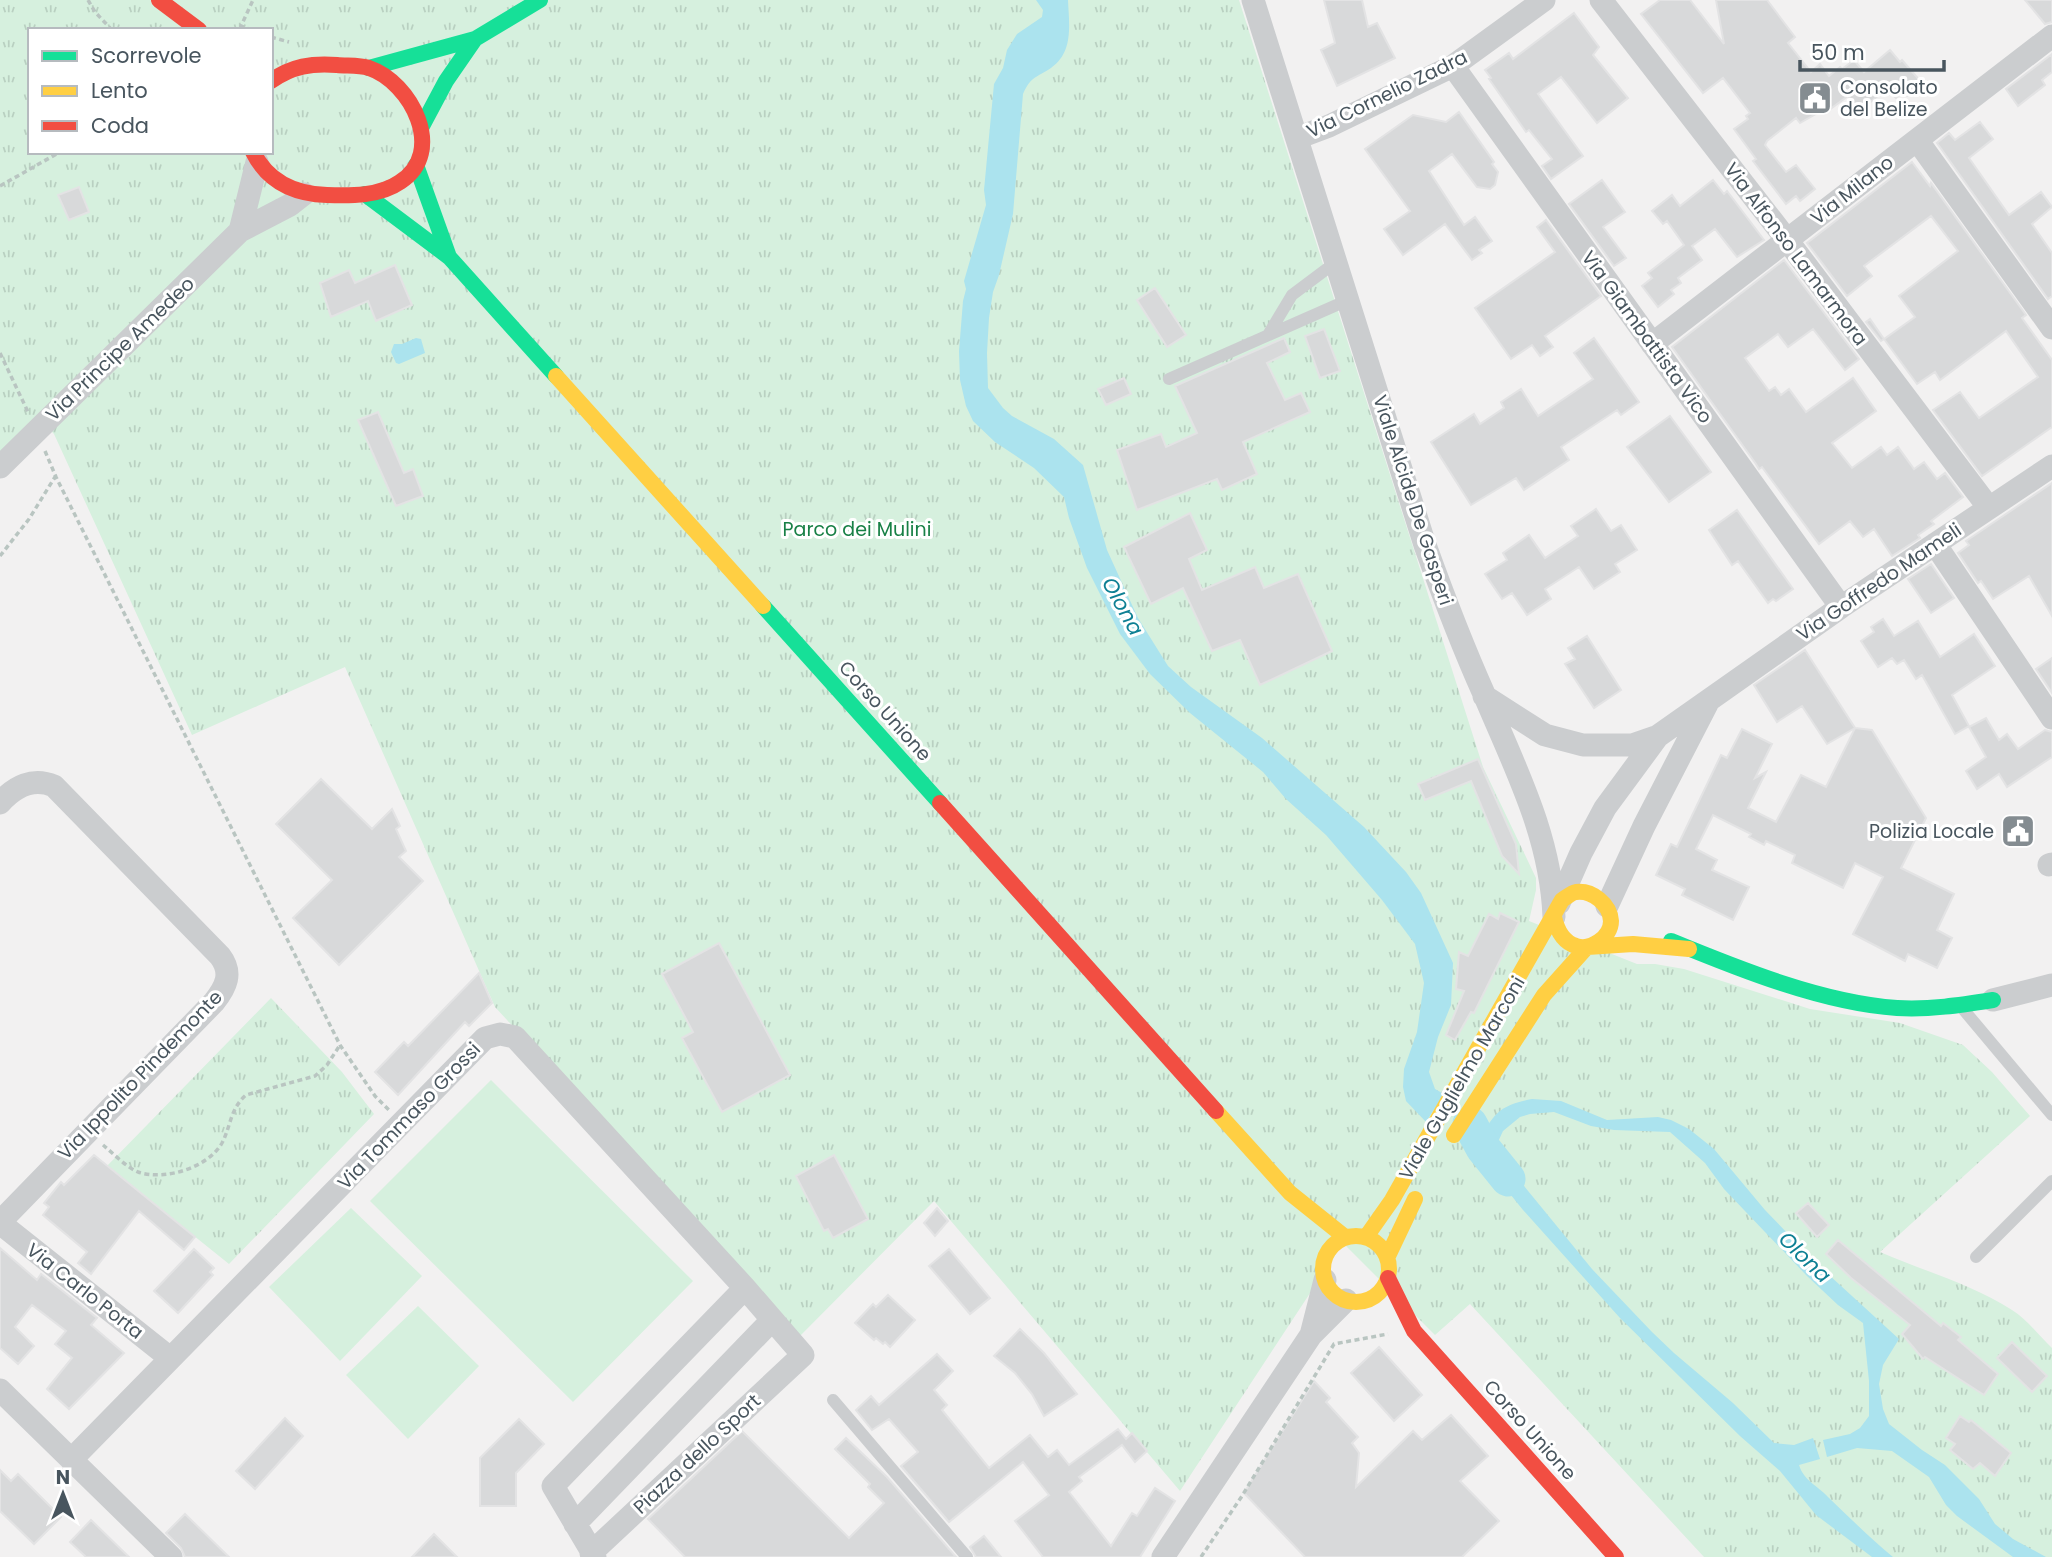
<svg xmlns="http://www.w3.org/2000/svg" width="2052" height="1557" font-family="Poppins,sans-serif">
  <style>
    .grass { fill: #d6f0de }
    .park { fill: url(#park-tufts); fill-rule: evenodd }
    .water { fill: #abe3ee }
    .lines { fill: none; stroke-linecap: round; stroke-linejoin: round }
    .river { stroke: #abe3ee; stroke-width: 35 }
    .building { fill: #d8d9da; stroke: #e3e3e4; stroke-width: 2 }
    .path { stroke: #b9c5c1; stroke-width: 3.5; stroke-dasharray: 5 3.5; stroke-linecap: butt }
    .lane { stroke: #cbcdcf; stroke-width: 12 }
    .street { stroke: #cbcdcf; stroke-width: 23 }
    .fast { stroke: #16e098; stroke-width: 16 }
    .slow { stroke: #ffcf43; stroke-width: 16 }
    .jam { stroke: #f24e42; stroke-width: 16 }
    .labels { text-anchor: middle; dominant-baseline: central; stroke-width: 6; stroke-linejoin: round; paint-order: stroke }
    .poi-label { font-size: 19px; fill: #48555e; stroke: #fff; text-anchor: start }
    .street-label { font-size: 19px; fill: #48555e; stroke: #fff }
    .park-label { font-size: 19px; fill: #188046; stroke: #fff }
    .water-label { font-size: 21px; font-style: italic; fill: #0e8094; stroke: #fff }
  </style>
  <defs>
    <pattern id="park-tufts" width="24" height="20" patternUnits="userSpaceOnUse" patternTransform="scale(1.75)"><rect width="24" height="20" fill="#d6f0de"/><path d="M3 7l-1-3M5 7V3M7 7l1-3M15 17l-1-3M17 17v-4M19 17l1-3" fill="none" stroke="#b9d0c1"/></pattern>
  </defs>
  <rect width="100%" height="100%" fill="#f2f1f1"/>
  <path class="grass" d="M491,1080L693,1281L573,1402L370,1201Z
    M351,1208L422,1276L340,1361L269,1287Z
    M418,1306L479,1366L408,1439L346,1375Z"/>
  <path class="park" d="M0,0H1239L1483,767L1536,878V890L1529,921L1637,964H1655L1684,969L1810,1009L1900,1023L1963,1045L1992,1072L2030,1116L1880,1252C1924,1271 1971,1284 2012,1310C2027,1319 2039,1336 2052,1348V1557H1704L1470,1304L1435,1335L1343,1243L1180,1491L934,1201L800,1336L495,1007L345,667L192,735L54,434L37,416L0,452ZM30,30H271V152H30Z
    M271,998L342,1072L374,1114L229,1264L107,1166Z"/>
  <path class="water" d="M1036,0H1068C1069,24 1074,52 1051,68C1036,78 1031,76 1023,94L1013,214L999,275L993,292L989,318L987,353L988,388L1003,408L1012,416L1054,439L1083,465L1107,550L1138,618L1168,666L1191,687L1262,738L1364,827L1406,872L1421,893L1453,963L1451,1005L1438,1037L1429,1072L1435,1089L1444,1094L1426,1122L1406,1101L1403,1087L1404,1069L1417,1032L1424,983L1415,944L1382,900L1326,835L1286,799L1263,772L1190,713L1150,674L1120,634L1087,568L1069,518L1064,497L1034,468L995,442L973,421L966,406L960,380L959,351L963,301L966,289L964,281L986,205L984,190L994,84L1003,68L1007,50L1017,34L1042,17L1043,10Z
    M416,338L421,339L425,353L399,364L396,363L391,352L394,344H402Z
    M1532,1099L1561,1101L1607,1120L1658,1117L1671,1120L1689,1129L1714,1149L1765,1210L1817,1264L1899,1339L1883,1365L1879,1384L1883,1409L1889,1424L1922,1450L1945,1465L1979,1499L1995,1524L2013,1539L2046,1557H2013L1957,1516L1946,1505L1929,1477L1892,1451L1857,1448L1827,1457L1823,1440L1850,1434L1860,1428L1869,1416V1381L1863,1323L1838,1305L1807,1276L1724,1189L1705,1163L1670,1132L1614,1130L1591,1126L1554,1112L1530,1114L1520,1117L1503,1131L1497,1144L1502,1159L1592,1269L1652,1332L1674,1353L1733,1403L1774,1443L1794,1445L1813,1438L1820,1459L1799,1465C1804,1481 1817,1485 1828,1497C1850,1518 1870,1538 1893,1557H1872L1816,1515L1780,1471L1740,1436L1620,1318L1523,1210L1473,1148C1495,1117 1492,1107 1532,1099Z"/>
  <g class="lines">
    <path class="river" d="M1470,1124L1483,1148L1508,1179"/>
  </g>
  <path class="building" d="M1324,0H1362L1368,27L1377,23L1395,58L1337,86L1321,50L1335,43Z
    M1660,0H1690L1724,44L1716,0H1767L1795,37L1788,43L1811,72L1820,64L1829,76L1840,67L1842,69L1854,60L1864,72L1890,50L1900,62L1902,60L1922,83L1907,96L1903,92L1896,98L1887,88L1860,111L1848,96L1825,113L1823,110L1800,123L1796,118L1767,141L1765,145L1786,172L1796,165L1815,189L1800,201L1796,196L1786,204L1753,161L1756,159L1734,129L1748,119L1746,116L1750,113L1723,78L1703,93L1641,14Z
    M2025,0H2052V22L2045,24Z
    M1574,13L1599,47L1593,55L1628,98L1597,123L1561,77L1538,94L1583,156L1551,179L1542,166L1552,159L1529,130L1526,132L1489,79L1491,78L1485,70L1509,53L1513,59Z
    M2052,54V72L2042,80L2045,85L2018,106L2006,89Z
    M1459,112L1494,162L1492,164L1498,172L1495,185L1490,189L1477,187L1452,154L1429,171L1464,225L1475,217L1492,241L1479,250L1482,253L1472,260L1445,224L1403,255L1384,229L1410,211L1365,149L1413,115L1446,122Z
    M1980,122L1993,139L1969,158L2009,215L2041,192L2052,207L2032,224L2052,253V296L2048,299L1937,143L1949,133L1955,140Z
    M1912,162L1930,186L1931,183L2026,315L2022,318L2052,360V427L1982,476L1933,410L1960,392L1979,418L2038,377L2006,331L1940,380L1935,372L1917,384L1884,339L1881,341L1866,322L1870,319L1884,339L1915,317L1899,296L1958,251L1931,216L1864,266L1872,276L1847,296L1807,243Z
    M1602,180L1625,212L1603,227L1626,258L1614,266L1569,204Z
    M1713,180L1724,194L1727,191L1764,240L1737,257L1715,229L1692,246L1702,260L1678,278L1681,283L1671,290L1674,294L1658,307L1642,286L1652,278L1648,273L1684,245L1667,221L1663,224L1652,211L1672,195L1680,206Z
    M79,187L89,212L69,220L58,195Z
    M1546,220L1601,296L1545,336L1553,347L1540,356L1532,345L1511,359L1475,308L1555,252L1537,227Z
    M1784,260L1859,359L1845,370L1813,329L1788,347L1778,334L1745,358L1769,391L1775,387L1781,395L1789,389L1806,412L1853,378L1876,411L1832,443L1852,468L1881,447L1887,455L1898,447L1914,469L1924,462L1937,479L1945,473L1963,497L1931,521L1934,524L1918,535L1920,538L1892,556L1874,529L1863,537L1850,521L1819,544L1762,467L1759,469L1756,464L1672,347Z
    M395,265L412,305L376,321L368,301L331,317L320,283L349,270L355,283Z
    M1155,288L1186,335L1167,347L1137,300Z
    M1324,329L1340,371L1320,378L1305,336Z
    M1284,338L1290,352L1267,363L1285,400L1301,393L1310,412L1243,442L1257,474L1222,490L1217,479L1137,510L1117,450L1161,434L1166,447L1197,433L1175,386Z
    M1594,338L1639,402L1621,415L1617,410L1561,447L1569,460L1524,490L1516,478L1471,505L1431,442L1474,414L1480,424L1504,408L1501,402L1521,389L1538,416L1593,379L1574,353Z
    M1124,378L1131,394L1106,405L1098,389Z
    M378,412L404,473L413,469L423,496L396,506L358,420Z
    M1670,416L1711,472L1669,502L1627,447Z
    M2052,483V616L2029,576L1993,599L1981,581L1978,583L1958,553L1969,545L1966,541Z
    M1596,509L1611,531L1621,525L1637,550L1615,564L1620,572L1594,589L1579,567L1545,589L1551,599L1527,615L1512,593L1502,599L1485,574L1507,560L1503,553L1529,535L1545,558L1578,536L1571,526Z
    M1737,510L1793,589L1776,601L1773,599L1768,603L1738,561L1732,565L1709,530Z
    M1190,513L1207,550L1189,559L1202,590L1255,567L1264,588L1298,574L1332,651L1260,685L1240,640L1212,651L1183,588L1151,604L1124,547Z
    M1931,564L1954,598L1931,613L1908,579Z
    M1883,619L1894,636L1918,621L1940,657L1974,634L1995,666L1952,695L1969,726L1955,734L1922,675L1916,679L1904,660L1897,664L1892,658L1878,667L1861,641L1874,632L1871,627Z
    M1587,636L1621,690L1594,708L1565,664L1575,659L1568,648Z
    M1805,650L1855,728L1827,744L1802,706L1777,722L1754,685Z
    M2052,658V693L2036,669Z
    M1986,718L1999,740L2007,734L2018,749L2045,730L2052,732V757L2007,787L1999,774L1977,789L1966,771L1986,757L1969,727Z
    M1855,728L1872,730L1926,818L1901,868L1954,894L1937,930L1952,938L1937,968L1908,954L1905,961L1853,934L1883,877L1855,863L1843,888L1792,863L1795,855L1766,841L1764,845L1749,837L1751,834L1713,815L1696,849L1717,860L1712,870L1749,887L1733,920L1682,895L1685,889L1656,875L1671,844L1677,847L1721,755L1727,758L1742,729L1772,744L1755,778L1766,772L1748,808L1776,822L1801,775L1826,787Z
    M1478,759L1516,844L1519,874L1502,856L1471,781L1425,800L1418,784Z
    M321,779L372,829L392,809L400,826L396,829L406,851L399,857L423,881L339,965L293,918L332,880L276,824Z
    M1500,913L1519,922L1474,1013L1471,1012L1455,1040L1446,1035L1464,991L1456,989L1459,952L1468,956L1489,914L1498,919Z
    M719,943L790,1075L722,1112L682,1038L693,1032L662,974Z
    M479,973L492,1003L469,1026L465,1022L398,1095L375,1072L404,1042L408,1046Z
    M94,1155L195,1237L184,1250L139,1211L91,1274L78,1263L87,1252L43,1215L49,1207L44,1203L61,1182L64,1185Z
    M834,1155L868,1219L833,1238L828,1229L824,1231L796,1176Z
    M1808,1203L1829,1225L1817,1237L1796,1213Z
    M937,1208L948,1221L935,1236L924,1223Z
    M1838,1240L1941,1326L1943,1323L1961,1337L1958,1340L1998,1374L1984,1395L1925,1357L1923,1359L1902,1334L1910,1325L1851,1278L1826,1254Z
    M0,1248L37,1280L41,1274L97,1318L91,1325L124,1353L69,1409L47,1389L72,1358L55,1344L66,1331L32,1305L15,1327L34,1346L18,1364L0,1348Z
    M194,1249L214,1268L210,1272L213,1275L178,1313L154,1291Z
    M949,1249L990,1298L970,1314L929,1266Z
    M888,1295L915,1320L890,1347L885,1342L883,1344L876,1338L874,1340L855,1323L873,1304L876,1307Z
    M1020,1329L1044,1353L1077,1394L1044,1416L1032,1394L1015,1373L994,1356Z
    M2012,1342L2047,1376L2032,1392L1997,1358Z
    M1379,1347L1422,1395L1394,1421L1351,1373Z
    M937,1354L953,1371L934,1390L947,1405L942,1410L989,1468L1030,1435L1048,1457L1057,1450L1069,1465L1118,1429L1126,1439L1132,1433L1147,1451L1135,1462L1122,1445L1079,1477L1082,1481L1069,1492L1111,1546L1132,1513L1137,1516L1155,1488L1175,1501L1140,1557H1043L1015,1521L1049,1495L1023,1462L949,1522L901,1466L918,1452L889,1419L872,1430L856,1410L871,1396L879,1405Z
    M1314,1381L1330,1398L1326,1402L1358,1437L1352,1443L1359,1453L1356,1487L1413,1431L1422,1440L1451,1415L1488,1456L1460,1481L1499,1521L1462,1557H1305L1244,1493Z
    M1960,1416L1969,1422L1971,1420L2011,1453L1995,1476L1980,1463L1973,1469L1950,1450L1955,1444L1946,1438Z
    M285,1418L303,1436L255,1489L236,1471Z
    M519,1419L544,1444L516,1473V1506H480V1458Z
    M742,1431L849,1538L884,1503L868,1487L870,1484L835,1449L846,1438L887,1477L956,1557H685L648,1519Z
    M0,1470L11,1481L18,1474L61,1517L34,1544L0,1511Z
    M185,1514L229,1557H185L181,1548L166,1533Z
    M91,1520L129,1557H86L70,1542Z
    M434,1534L457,1557H412Z
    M984,1536L1001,1557H976L970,1547Z"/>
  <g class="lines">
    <path class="path" d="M88,0L95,12L112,30
      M252,30L241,26L253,0
      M271,37L289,42
      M0,186L60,152
      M0,353L28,412
      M45,451L56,477L340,1045L375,1096L389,1110
      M0,556L29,519L55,477
      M103,1145C114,1154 126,1167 138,1172C164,1181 208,1168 222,1143C231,1126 230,1109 246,1095L315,1076L327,1065L340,1045
      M1201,1557L1242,1496L1334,1344L1388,1334"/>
    <path class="lane" d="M1268,335L1292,295L1336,262
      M1169,379L1348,300
      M1963,1009L2052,1115
      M1976,1257L2052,1181
      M833,1400L967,1557"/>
    <path class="street" d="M1253,0L1425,545C1443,595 1462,645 1484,694C1515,768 1551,836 1554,917
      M1601,0L1787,240L1989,508
      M1453,66L1841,607
      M1297,138L1329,126L1453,66L1544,0
      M1917,140L2052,328
      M240,231L257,162
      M1652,344L2052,36
      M0,467L240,231L290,205L304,194
      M1935,544L2052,718
      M1484,696L1545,735L1583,745H1632L1658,736
      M0,803C15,786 33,777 54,786L220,956C233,973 226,987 214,1002L0,1222
      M2049,865L2052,864
      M1559,903L1581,853L1605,808L1658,736L1841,607L2052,466
      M1607,906L1644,826L1707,704
      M1993,1000L2052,985
      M0,1223L170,1358
      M1311,1335L1325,1280
      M0,1390L171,1557
      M72,1459L485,1038L500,1034L515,1037L745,1288L803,1355L591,1553
      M575,1524L772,1320
      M595,1557L553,1486L745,1288
      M1163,1557L1311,1335L1346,1300"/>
    <path class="fast" d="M369,68L475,39L540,0
      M421,128L446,81L475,39
      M416,165L449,257
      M365,194L449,257L556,376
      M763,606L940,803
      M1671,941C1739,969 1823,1003 1897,1008C1929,1010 1961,1005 1993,1000"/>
    <path class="slow" d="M556,376L763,606
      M1216,1111L1290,1193L1345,1237
      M1454,1135L1544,995L1587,947L1633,944L1689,949
      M1323 1269a33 33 0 1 1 66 0a33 33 0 1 1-66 0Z
      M1366,1237L1392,1200L1562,900C1567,897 1571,893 1576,892C1592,890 1610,904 1611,921C1611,937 1591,951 1576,946C1563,942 1557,930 1554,917
      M1387,1258L1415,1199"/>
    <path class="jam" d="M159,0L199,30
      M253,152C268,182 295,194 327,195C351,196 380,196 400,182C447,152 411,82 369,68C359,65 347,66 337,65C312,63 292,66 271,81
      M940,803L1216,1111
      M1388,1278L1414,1331L1616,1557"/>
  </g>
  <defs>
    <g id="civic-square" transform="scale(1.75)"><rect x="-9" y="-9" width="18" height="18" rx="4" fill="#848c91" stroke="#fff"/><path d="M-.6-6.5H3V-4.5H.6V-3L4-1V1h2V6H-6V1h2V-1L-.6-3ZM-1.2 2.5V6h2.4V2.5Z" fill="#fff"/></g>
  </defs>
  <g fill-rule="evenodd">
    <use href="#civic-square" x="1815" y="98"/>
    <use href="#civic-square" x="2018" y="831"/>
  </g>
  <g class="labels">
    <g class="poi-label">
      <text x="1840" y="87">Consolato<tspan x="1840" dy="22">del Belize</tspan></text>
      <text x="1994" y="831" text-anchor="end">Polizia Locale</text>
    </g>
    <g class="street-label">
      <text transform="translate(1387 94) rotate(-26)">Via Cornelio Zadra</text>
      <text transform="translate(1852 190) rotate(-38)">Via Milano</text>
      <text transform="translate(1796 254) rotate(53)">Via Alfonso Lamarmora</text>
      <text transform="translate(1647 337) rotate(54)">Via Giambattista Vico</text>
      <text transform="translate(120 349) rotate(-44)">Via Principe Amedeo</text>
      <text transform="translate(1413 500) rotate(72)">Viale Alcide De Gasperi</text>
      <text transform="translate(1879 582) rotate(-34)">Via Goffredo Mameli</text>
      <text transform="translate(885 711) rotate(48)">Corso Unione</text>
      <text transform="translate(140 1075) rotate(-46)">Via Ippolito Pindemonte</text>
      <text transform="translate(1462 1078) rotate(-60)">Viale Guglielmo Marconi</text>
      <text transform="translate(409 1116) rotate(-46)">Via Tommaso Grossi</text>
      <text transform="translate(85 1291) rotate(38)">Via Carlo Porta</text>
      <text transform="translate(1530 1430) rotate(48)">Corso Unione</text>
      <text transform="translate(697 1454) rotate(-43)">Piazza dello Sport</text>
    </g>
    <g class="park-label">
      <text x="857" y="529">Parco dei Mulini</text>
    </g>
    <g class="water-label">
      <text transform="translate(1123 606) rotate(61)">Olona</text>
      <text transform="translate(1805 1257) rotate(44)">Olona</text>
    </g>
  </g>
  <rect x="28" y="28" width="245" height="126" fill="#ffffff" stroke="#b6bbbf" stroke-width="2"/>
  <rect x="42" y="51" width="35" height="10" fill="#16e098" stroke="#b6bbbf" stroke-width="2"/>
  <text x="91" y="63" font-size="21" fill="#48555e">Scorrevole</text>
  <rect x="42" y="86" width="35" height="10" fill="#ffcf43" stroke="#b6bbbf" stroke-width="2"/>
  <text x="91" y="98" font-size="21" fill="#48555e">Lento</text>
  <rect x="42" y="121" width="35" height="10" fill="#f24e42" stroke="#b6bbbf" stroke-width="2"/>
  <text x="91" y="133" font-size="21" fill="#48555e">Coda</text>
  <g transform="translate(63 1494)" stroke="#ffffff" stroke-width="5" paint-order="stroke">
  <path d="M0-5L12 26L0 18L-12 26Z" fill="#48555e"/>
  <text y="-10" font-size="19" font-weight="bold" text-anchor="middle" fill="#48555e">N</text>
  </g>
  <path d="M1800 60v10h144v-10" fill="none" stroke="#48555e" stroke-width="3.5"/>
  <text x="1811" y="60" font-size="21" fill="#48555e" stroke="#ffffff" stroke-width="5" paint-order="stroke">50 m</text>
</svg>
